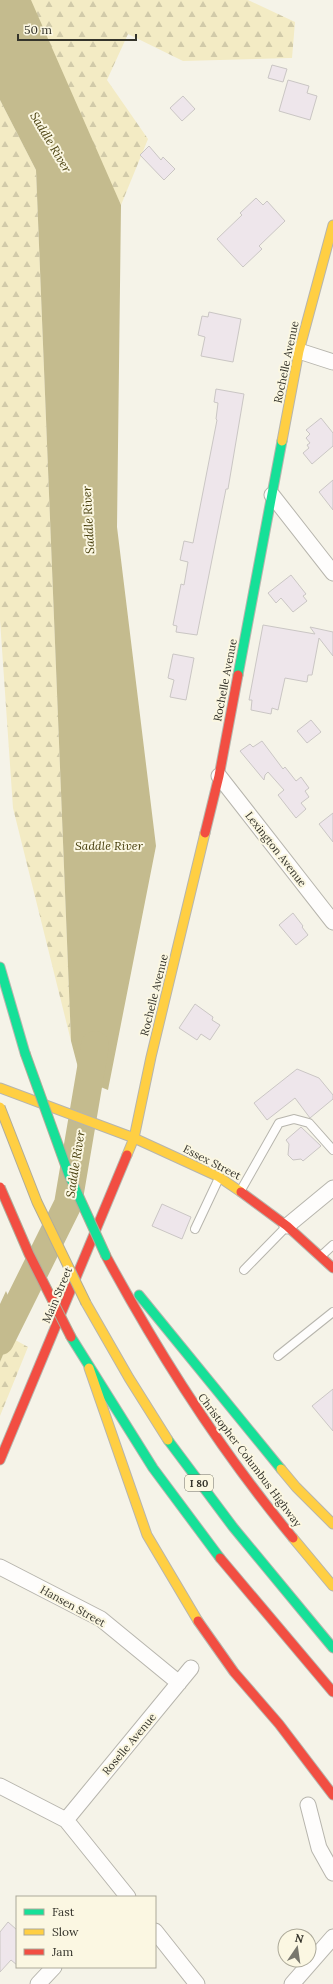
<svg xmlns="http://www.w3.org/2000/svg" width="333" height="1984" font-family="Lora,serif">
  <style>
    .forest { fill: url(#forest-firs) }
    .water { fill: #c4bb8e }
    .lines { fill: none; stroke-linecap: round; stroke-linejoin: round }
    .river { stroke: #c4bb8e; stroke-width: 28 }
    .building { fill: #eee6eb; stroke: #cac6c4 }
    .lane-casing { stroke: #b7b5ad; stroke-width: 10 }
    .street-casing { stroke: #b7b5ad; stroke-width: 17 }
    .fast-casing { stroke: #b7b5ad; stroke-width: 11 }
    .slow-casing { stroke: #b7b5ad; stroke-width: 11 }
    .jam-casing { stroke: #b7b5ad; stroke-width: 11 }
    .lane { stroke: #fefdfc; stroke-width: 8 }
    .street { stroke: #fefdfc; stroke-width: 15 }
    .fast { stroke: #16e098; stroke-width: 9 }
    .slow { stroke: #ffcf43; stroke-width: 9 }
    .jam { stroke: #f24e42; stroke-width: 9 }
    .fast-bridge-casing { stroke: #b0ac9a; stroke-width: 11; stroke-linecap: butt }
    .slow-bridge-casing { stroke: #b0ac9a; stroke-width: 11; stroke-linecap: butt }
    .jam-bridge-casing { stroke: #b0ac9a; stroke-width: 11; stroke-linecap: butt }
    .fast-bridge { stroke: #16e098; stroke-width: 9 }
    .slow-bridge { stroke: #ffcf43; stroke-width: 9 }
    .jam-bridge { stroke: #f24e42; stroke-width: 9 }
    .labels { text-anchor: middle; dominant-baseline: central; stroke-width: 4; stroke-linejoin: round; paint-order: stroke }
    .shield { fill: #fbf7e2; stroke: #706e62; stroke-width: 1 }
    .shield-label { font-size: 10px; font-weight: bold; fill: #35342b }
    .street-label { font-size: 11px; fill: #35342b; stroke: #fbf7e2 }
    .water-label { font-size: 12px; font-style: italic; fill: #473e0c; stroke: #fbf7e2 }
  </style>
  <defs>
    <pattern id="forest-firs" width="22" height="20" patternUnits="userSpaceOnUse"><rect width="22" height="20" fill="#f3ebc4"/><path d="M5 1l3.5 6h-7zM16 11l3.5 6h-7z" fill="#d1caa9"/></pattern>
  </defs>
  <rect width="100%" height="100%" fill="#f5f3e8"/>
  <path class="forest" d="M22,0H248L295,22L292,58L183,61L128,34L107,80L148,139L121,205Z
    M0,100L36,170L71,1041L13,808L0,620Z
    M10,1337L28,1347L0,1416V1362Z"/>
  <path class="water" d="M0,0H31L121,205L117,527L156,846L108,1090L81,1079L71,1041L36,170L0,100Z
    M6,1291L18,1319L0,1362V1304Z"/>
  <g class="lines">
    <path class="river" d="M0,1341L68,1204L95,1045"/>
  </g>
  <path class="building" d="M272,65L287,69L283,82L268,78Z
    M288,80L309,86L307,93L317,96L310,120L279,111Z
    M183,96L195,109L182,121L170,108Z
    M149,146L161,160L163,157L175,169L164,180L140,155Z
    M256,198L263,205L267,201L285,221L259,246L262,249L243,267L217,239L242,215L240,213Z
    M209,312L241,319L233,362L201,356L205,337L198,335L202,316L208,317Z
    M216,389L244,394L228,489H226L197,635L176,632L177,626L173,625L181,584L184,585L188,562L180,560L184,541L193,543L217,420L216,419L218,403L214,402Z
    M321,418L333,433V446L312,464L303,453L309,448L307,445L310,443L306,438L310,434L306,430Z
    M333,480V510L319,492Z
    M291,575L306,594L303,596L307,601L293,612L281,598L276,603L268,593Z
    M263,625L315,634L310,627L333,632V656L319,638L312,675H308L307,682L285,678L278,710L272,708L271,714L251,710L252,700H249Z
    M173,654L194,658L186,700L170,697L174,680L168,678Z
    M311,720L321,732L307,743L297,731Z
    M262,741L283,769L285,767L296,781L301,777L309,788L305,791L309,797L301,803L306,809L296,818L278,795L284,790L268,772L265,775L264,780L240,751L250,744L253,747Z
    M333,813V842L319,824Z
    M293,913L303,926L302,927L308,935L296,945L279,925Z
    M195,1004L213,1017L212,1020L220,1025L210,1040L201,1034L197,1040L179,1028Z
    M297,1069L319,1078L333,1095V1099L310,1118L295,1098L267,1120L254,1103Z
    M301,1127L321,1146L303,1161L301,1159L293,1160L288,1155L289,1144L286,1140Z
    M162,1204L191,1217L182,1239L152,1226Z
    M333,1389V1431L312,1406Z
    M8,1922L17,1930V1965L11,1960L0,1972V1932Z"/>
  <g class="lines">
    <g class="lane-casing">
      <path id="lane" d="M241,1190L279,1123L294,1119L309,1123L333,1150
        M195,1229L219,1178
        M321,1256L333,1245
        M244,1270L287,1226
        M278,1356L333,1312"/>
    </g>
    <g class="street-casing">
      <path id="street" d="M299,351L333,362
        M272,495L333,573
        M219,776L333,922
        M287,1226L333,1188
        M0,1567L101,1619L179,1683
        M0,1786L66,1820L128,1897
        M308,1805L319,1848L333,1873
        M66,1820L191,1668
        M155,1931L197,1984
        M38,1984L54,1967
        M292,1984L333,1937"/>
    </g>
    <g class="fast-casing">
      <path id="fast" d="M238,675L282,441
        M0,967L25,1053
        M139,1295L281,1469
        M71,1337L153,1468L220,1558
        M168,1440L233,1527L333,1648"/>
    </g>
    <g class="slow-casing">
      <path id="slow" d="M282,441L299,351L333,225
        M0,1088L134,1138L219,1177L241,1192
        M127,1155L134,1138L151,1057L205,833
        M86,1303L129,1378L168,1440
        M89,1368L147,1535L198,1621
        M281,1469L296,1487L333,1524
        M293,1538L333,1586"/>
    </g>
    <g class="jam-casing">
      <path id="jam" d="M205,833L219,776L238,675
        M241,1192L287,1226L333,1268
        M106,1256C160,1356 220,1450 293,1538
        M0,1460L127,1155
        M220,1558L333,1692
        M198,1621L234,1672L279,1724L333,1795"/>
    </g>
    <use href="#lane" class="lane"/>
    <use href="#street" class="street"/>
    <use href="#fast" class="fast"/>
    <use href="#slow" class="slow"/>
    <use href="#jam" class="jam"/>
    <g class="fast-bridge-casing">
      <path id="fast-bridge" d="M25,1053L69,1175L106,1256"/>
    </g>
    <g class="slow-bridge-casing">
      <path id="slow-bridge" d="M0,1107L37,1202L86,1303"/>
    </g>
    <g class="jam-bridge-casing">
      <path id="jam-bridge" d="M0,1187L29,1254L71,1337"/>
    </g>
    <use href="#fast-bridge" class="fast-bridge"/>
    <use href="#slow-bridge" class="slow-bridge"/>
    <use href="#jam-bridge" class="jam-bridge"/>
  </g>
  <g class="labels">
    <rect class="shield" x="185" y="1475" width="28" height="16" rx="3"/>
    <g class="shield-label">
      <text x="199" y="1483">I 80</text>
    </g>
    <g class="street-label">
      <text transform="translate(286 362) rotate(-78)">Rochelle Avenue</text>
      <text transform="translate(225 680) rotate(-79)">Rochelle Avenue</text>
      <text transform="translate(276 849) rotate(52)">Lexington Avenue</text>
      <text transform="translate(154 995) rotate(-76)">Rochelle Avenue</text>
      <text transform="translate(212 1162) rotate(27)">Essex Street</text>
      <text transform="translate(57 1295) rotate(-67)">Main Street</text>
      <text transform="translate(250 1460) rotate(53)">Christopher Columbus Highway</text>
      <text transform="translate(73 1606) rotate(29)">Hansen Street</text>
      <text transform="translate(129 1744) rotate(-50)">Roselle Avenue</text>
    </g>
    <g class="water-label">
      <text transform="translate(51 142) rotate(59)">Saddle River</text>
      <text transform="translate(88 520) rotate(-93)">Saddle River</text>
      <text x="109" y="845">Saddle River</text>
      <text transform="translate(75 1164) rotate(-81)">Saddle River</text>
    </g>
  </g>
  <rect x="16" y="1896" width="140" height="72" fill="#fbf7e2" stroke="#aca999"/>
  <rect x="24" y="1909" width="20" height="6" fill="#16e098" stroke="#aca999"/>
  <text x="52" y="1916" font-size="12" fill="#35342b">Fast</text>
  <rect x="24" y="1929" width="20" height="6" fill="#ffcf43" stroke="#aca999"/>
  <text x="52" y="1936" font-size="12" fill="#35342b">Slow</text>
  <rect x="24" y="1949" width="20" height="6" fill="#f24e42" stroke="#aca999"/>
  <text x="52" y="1956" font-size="12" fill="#35342b">Jam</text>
  <g transform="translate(297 1948) rotate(13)"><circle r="19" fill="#fbf7e2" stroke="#aca999"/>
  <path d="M0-3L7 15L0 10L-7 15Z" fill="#78776d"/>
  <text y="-6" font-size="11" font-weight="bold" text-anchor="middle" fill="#35342b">N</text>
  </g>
  <path d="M18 34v6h118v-6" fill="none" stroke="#35342b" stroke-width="2"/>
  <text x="24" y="34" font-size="12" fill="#35342b" stroke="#fbf7e2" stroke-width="3" paint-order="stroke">50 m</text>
</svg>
